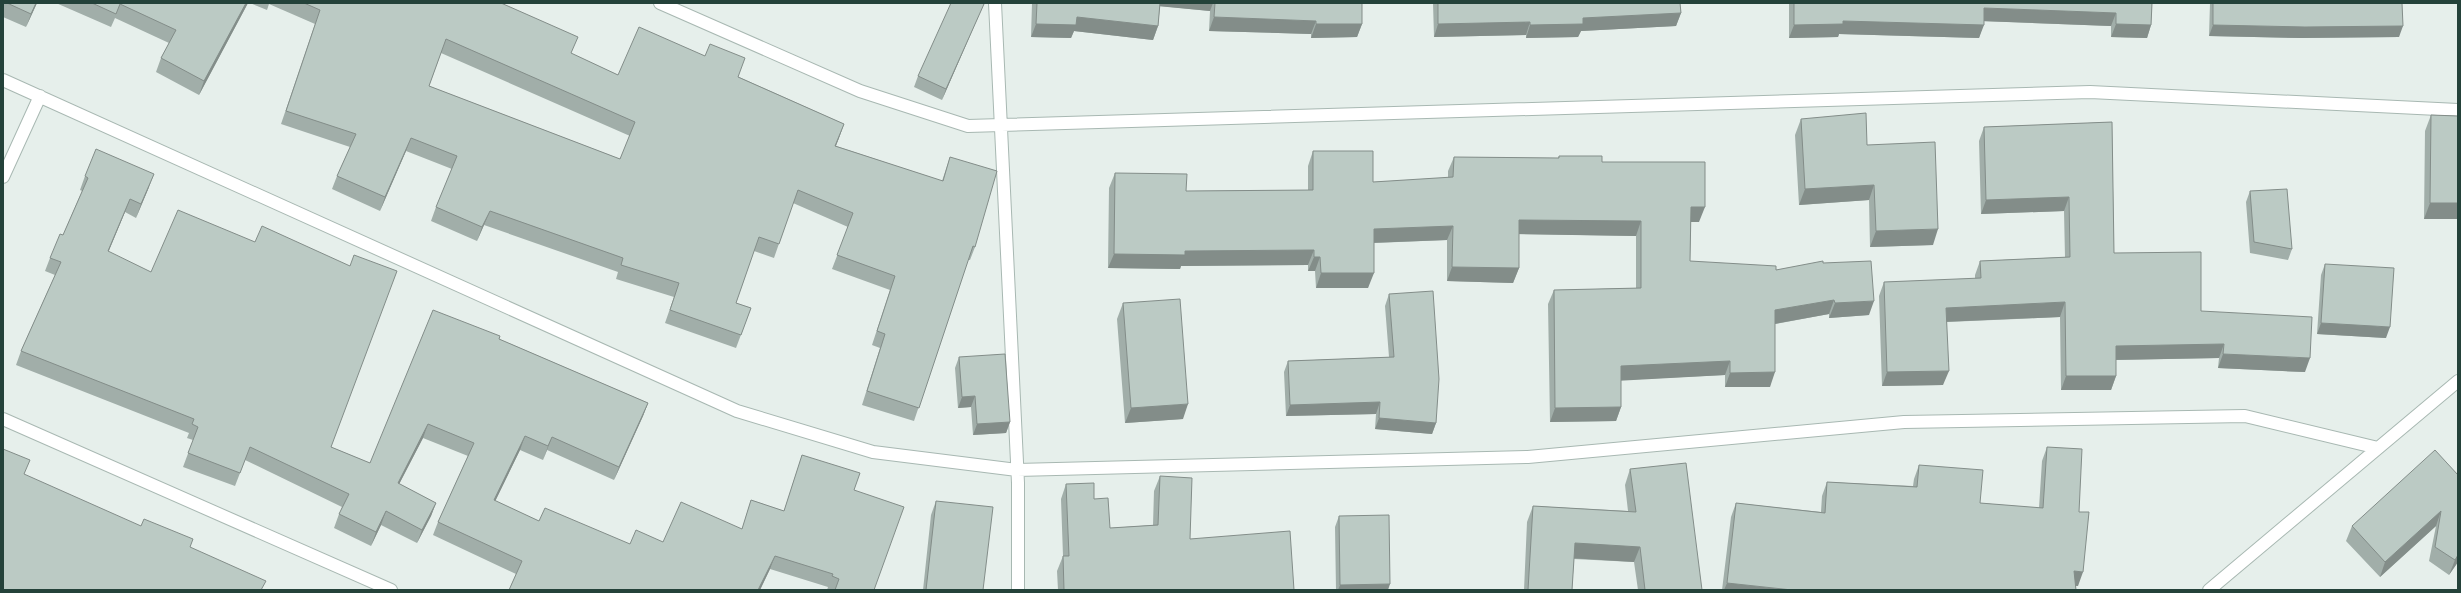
<svg xmlns="http://www.w3.org/2000/svg" width="2461" height="593" font-family="Cabin,sans-serif">
  <style>
    .lines { fill: none; stroke-linecap: round; stroke-linejoin: round }
    .minor-casing { stroke: #a8b8b2; stroke-width: 14 }
    .minor { stroke: #fff; stroke-width: 12 }
    .wall { fill: #a1aea9; fill-rule: evenodd }
    .shaded-wall { fill: #838d89 }
    .building { fill: #bbcac4; stroke: #838d89; fill-rule: evenodd }
  </style>
  <rect width="100%" height="100%" fill="#e6efeb"/>
  <g class="lines">
    <g class="minor-casing">
      <path id="minor" d="M660,3L860,91L968,126L2090,92L2458,110
        M995,3L1018,483V590
        M3,80L737,411L873,452L1017,470L1528,457L1904,422L2245,416L2378,448
        M3,177L40,96
        M3,419L391,590
        M2209,590L2458,381"/>
    </g>
    <use href="#minor" class="minor"/>
  </g>
  <path class="wall" d="M3,3H37L26,27L3,17Z
    M56,3H248L199,95L156,72L161,58L169,43L115,18L111,27Z
    M250,3H501L572,54L618,75L739,77L844,124L836,146L942,181L950,157L975,247L970,260H968L914,421L862,405L880,348L872,345L890,290L832,269L848,227L793,203L774,258L754,251L736,303L751,308L736,348L665,323L674,297L616,279L618,272L484,225L477,241L431,221L436,207L452,169L406,151L380,211L332,189L337,176L350,147L281,124L315,24L269,4L267,10ZM441,53L630,136L620,159L429,86Z
    M1032,3H1362V24L1357,37L1311,38V34L1209,31L1210,11L1160,6L1158,26L1153,40L1074,31L1071,38L1031,37Z
    M1433,3H1680L1681,13L1676,26L1581,31L1578,37L1526,38V35L1434,37Z
    M1789,3H2152L2151,25L2147,38L2111,37V26L1984,21L1979,38L1839,34L1838,37L1789,38Z
    M2210,3H2402L2399,37L2301,38L2209,36Z
    M979,15L942,100L914,87L918,76Z
    M2431,115L2458,116V219H2424L2425,131Z
    M1801,119L1867,145L1933,245L1870,247L1869,200L1799,205L1795,135Z
    M2112,122L2114,253L2201,311L2305,372L2218,368L2219,358L2116,360V376L2111,390H2061L2060,317L1947,322L1943,385L1882,386L1879,296L1884,282L1975,279V275L1980,261L2065,257L2064,211L1981,214L1979,141L1984,127Z
    M1313,151L1373,182L1448,178V171L1454,157L1558,158L1559,156L1602,162L1699,222H1691L1690,261L1776,270L1823,263L1869,315L1829,318V314L1775,324L1770,387H1725V375L1621,380V407L1616,421L1550,422L1548,304L1554,290L1636,288V236L1519,234V268L1513,283L1447,281V240L1374,243L1368,288H1316L1315,271H1308V265L1181,266L1180,269L1108,268L1109,188L1115,173L1186,191L1308,190V166Z
    M85,176L149,187L136,218L125,212L108,252L331,447L370,463L499,339L648,403L643,416L614,480L547,450L543,460L520,450L495,501L539,521L630,544L663,542L742,529L751,500L784,511L802,455L854,490L874,590H827L828,587L770,569L760,590H509L516,574L433,535L438,522L468,456L423,438L399,484L436,503L431,516L417,543L381,525L371,546L334,528L339,514L342,507L245,460L235,486L183,467L193,440L187,438L189,433L16,365L21,351L55,275L45,271L50,258L63,235L82,191L80,190Z
    M2250,191L2292,249L2288,260L2250,253L2246,202Z
    M2325,264L2386,338L2317,334L2321,275Z
    M1389,294L1436,423L1432,434L1375,429L1376,414L1286,416L1284,372L1288,361L1389,357L1385,306Z
    M1123,303L1183,419L1125,423L1117,319Z
    M959,357L1010,422L1006,433L973,435L971,407L958,408L955,368Z
    M2047,447L2079,512L2078,586H2076V590H1722L1731,517L1736,503L1821,512L1822,496L1827,482L1913,486L1914,479L1919,465L1980,503L2039,508L2042,461Z
    M1630,469L1702,590H1638L1634,562L1574,559L1572,590H1524L1527,522L1533,506L1628,511L1625,485Z
    M2458,475V562L2449,575L2429,561L2436,526L2380,577L2346,541L2352,526Z
    M1160,476L1190,539L1294,590H1058L1057,571L1063,556L1061,499L1066,484L1094,499L1110,528L1153,525L1154,491Z
    M936,501L983,590H923L931,515Z
    M1339,516L1388,590H1336L1335,527Z"/>
  <path class="shaded-wall" d="M36,3H37L26,27L31,14Z
    M246,3H248L199,95L204,81Z
    M1158,3H1213L1210,11L1157,6Z
    M984,4L979,15L942,100L946,89Z
    M1984,8L2116,13L2111,26L1979,21Z
    M1681,13L1676,26L1581,31L1578,37L1526,38L1530,25L1583,18Z
    M1077,17L1158,26L1153,40L1074,31L1071,38L1031,37L1036,24Z
    M1214,17L1316,21L1311,34L1209,31Z
    M1843,21L1984,25L1979,38L1839,34L1838,37L1789,38L1794,25Z
    M1530,22L1526,35L1434,37L1438,24Z
    M1316,24H1362L1357,37L1311,38Z
    M2116,24L2151,25L2147,38L2111,37Z
    M2213,25L2403,26L2399,37L2301,38L2209,36Z
    M844,124L839,138L830,160L835,146Z
    M411,138L406,151L380,211L385,197Z
    M154,174L149,187L136,218L141,204Z
    M1874,185L1869,200L1799,205L1805,189Z
    M2069,197L2064,211L1981,214L1986,200Z
    M130,199L125,212L103,265L108,251Z
    M2430,203H2458V219H2424Z
    M1691,207H1705L1699,222H1686Z
    M490,211L484,225L477,241L482,227Z
    M1519,220L1641,221L1636,236L1514,234Z
    M1453,226L1447,240L1368,243L1374,229Z
    M1938,229L1933,245L1870,247L1876,231Z
    M1314,250L1308,265L1181,266L1180,269L1108,268L1114,254L1185,251Z
    M1314,257H1320L1315,271H1308Z
    M1452,267L1519,268L1513,283L1447,281Z
    M1321,273H1374L1368,288H1316Z
    M1834,300L1829,314L1769,325L1775,310Z
    M1874,301L1869,315L1829,318L1835,303Z
    M2065,302L2060,317L1941,322L1946,308Z
    M2321,323L2390,327L2386,338L2317,334Z
    M2224,344L2219,358L2110,360L2116,346Z
    M2223,354L2310,358L2305,372L2218,368Z
    M1730,361L1725,375L1615,381L1621,366Z
    M1949,371L1943,385L1882,386L1887,372Z
    M1775,372L1770,387H1725L1730,373Z
    M2066,376H2116L2111,390H2061Z
    M975,396L971,407L958,408L962,397Z
    M1380,402L1376,414L1286,416L1290,405Z
    M648,403L643,416L614,480L619,467Z
    M1188,404L1183,419L1125,423L1131,408Z
    M1621,407L1616,421L1550,422L1555,408Z
    M1379,418L1436,423L1432,434L1375,429Z
    M1010,422L1006,433L973,435L977,424Z
    M428,424L423,438L393,496L398,483Z
    M525,436L520,450L489,514L494,500Z
    M552,437L547,450L543,460L548,446Z
    M436,503L431,516L417,543L422,530Z
    M386,511L381,525L371,546L376,532Z
    M2441,511L2436,526L2380,577L2385,562Z
    M1575,543L1640,547L1634,562L1569,558Z
    M2458,555V562L2449,575L2455,560Z
    M775,556L770,569L760,590H758Z
    M2074,571L2083,572L2078,586L2069,585Z
    M1727,583L1792,590H1724Z
    M1390,584L1388,590H1338L1340,585Z"/>
  <path class="building" d="M7,3H36L31,14Z
    M92,3H246L204,81L161,58L176,30L120,4L116,14Z
    M304,3H501L578,37L571,53L618,75L639,27L705,56L710,44L745,58L738,77L844,124L835,146L943,181L950,157L997,171L975,247L973,246L919,408L867,391L885,334L877,331L895,276L837,255L853,213L798,190L779,244L759,237L736,303L751,308L741,335L670,310L679,283L621,265L623,258L490,211L482,227L436,207L457,156L411,138L385,197L337,176L356,134L286,111L320,10ZM446,39L635,122L620,159L429,86Z
    M951,3H981L984,4L946,89L918,76Z
    M1037,3H1160L1158,26L1077,17L1076,25L1036,24Z
    M1215,3H1362V24H1316V21L1214,17Z
    M1438,3H1680L1681,13L1583,18V24L1530,25V22L1438,24Z
    M1794,3H2152L2151,25L2116,24V13L1984,8V25L1843,21V24L1794,25Z
    M2213,3H2402L2403,26L2305,27L2213,25Z
    M1866,113L1867,145L1935,142L1938,229L1876,231L1874,185L1805,189L1801,119Z
    M2431,115L2458,116V203H2430Z
    M2112,122L2114,253L2201,252V311L2312,317L2310,358L2223,354L2224,344L2116,346V376H2066L2065,302L1946,308L1949,371L1887,372L1884,282L1981,278L1980,261L2070,257L2069,197L1986,200L1984,127Z
    M96,149L154,174L141,204L130,199L108,251L151,272L178,210L255,242L262,226L350,266L354,255L397,271L331,447L370,463L433,310L500,336L499,339L648,403L619,467L552,437L548,446L525,436L494,500L539,521L545,508L630,544L636,530L663,542L681,502L742,529L751,500L784,511L802,455L860,473L854,490L904,507L874,590H835L839,579L832,576L833,574L775,556L758,590H509L522,561L438,522L474,443L428,424L398,483L436,503L422,530L386,511L376,532L339,514L349,494L250,447L240,473L188,453L198,427L192,424L194,419L21,351L61,262L50,258L60,234L63,235L88,178L85,176Z
    M1313,151H1373V182L1453,177L1454,157L1559,158V156H1602V162H1705V207H1691L1690,261L1776,266V270L1823,261V263L1871,261L1874,301L1835,303L1834,300L1775,310V372L1730,373V361L1621,366V407L1555,408L1554,290L1641,288V221L1519,220V268L1452,267L1453,226L1374,229V273H1321L1320,257H1314V250L1185,251V255L1114,254L1115,173L1187,174L1186,191L1313,190Z
    M2287,189L2292,249L2254,242L2250,191Z
    M2325,264L2394,268L2390,327L2321,323Z
    M1433,291L1439,379L1436,423L1379,418L1380,402L1290,405L1288,361L1394,357L1389,294Z
    M1180,299L1188,404L1131,408L1123,303Z
    M1005,354L1010,422L977,424L975,396L962,397L959,357Z
    M2047,447L2082,449L2079,512H2089L2083,572L2074,571L2076,590H1792L1727,583L1736,503L1825,513L1827,482L1917,487L1919,465L1983,470L1980,503L2043,508Z
    M3,449L30,460L24,474L141,526L144,519L193,539L190,547L266,581L261,590H3Z
    M2435,450L2458,475V555L2455,560L2435,547L2441,511L2385,562L2352,526Z
    M1686,463L1702,590H1645L1640,547L1575,543L1572,590H1528L1533,506L1636,512L1630,469Z
    M1160,476L1192,478L1190,539L1290,531L1294,590H1064L1063,556H1069L1066,484L1094,483V499L1108,498L1110,528L1158,525Z
    M936,501L993,507L983,590H926Z
    M1389,515L1390,584L1340,585L1339,516Z"/>
  <rect width="2461" height="593" fill="none" stroke="#24423a" stroke-width="8"/>
</svg>
